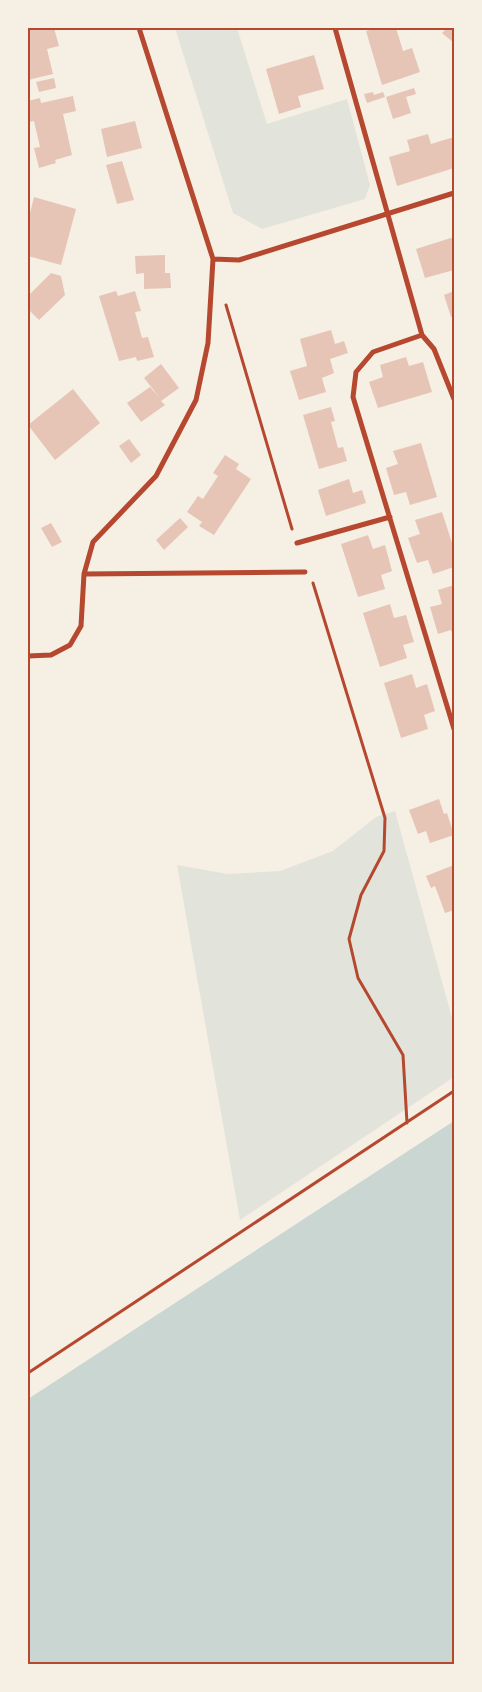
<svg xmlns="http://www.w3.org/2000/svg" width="482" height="1692" font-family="Signika,sans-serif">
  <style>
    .green { fill: #e2e4dc }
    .water { fill: #c9d6d2 }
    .building { fill: #e6c5b7 }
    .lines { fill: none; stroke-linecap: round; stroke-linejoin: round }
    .path { stroke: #b5482f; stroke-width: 3 }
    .minor { stroke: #b5482f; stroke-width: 5 }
    .neatline { fill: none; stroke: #b5482f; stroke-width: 2 }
  </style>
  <rect width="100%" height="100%" fill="#f6efe4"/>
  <path class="green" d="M175,28H237L267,124L347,99L370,185L365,199L262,229L233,213Z
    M395,811L454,1025V1077L240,1220L177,865L228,874L280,871L333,851L376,817Z"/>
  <path class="water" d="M454,1121V1664H28V1399Z"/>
  <path class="building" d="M28,28H54L59,46L47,49L53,74L28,80Z
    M378,28H396L403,51L412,48L420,72L382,85L366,31Z
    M447,28H454V43L442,33Z
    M314,55L324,89L298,96L301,107L279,114L266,69Z
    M54,78L56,88L39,92L36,82Z
    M414,88L416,94L406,97L411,113L393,119L386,97Z
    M373,92L374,95L383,92L385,97L367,103L364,94Z
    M73,96L76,111L63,114L72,155L55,160L56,163L39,168L34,148L40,147L34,121L29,122L28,101L40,98L41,103Z
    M135,121L142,148L107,157L101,129Z
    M428,134L431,144L454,137V168L397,186L389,157L410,151L407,140Z
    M122,161L134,200L117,204L106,165Z
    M34,197L76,209L61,265L28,256V221Z
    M454,237V270L425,278L416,249Z
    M165,255V273H170L171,288L144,289V273L136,274L135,256Z
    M51,273L61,276L65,295L39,320L29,310L28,311V296Z
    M116,291L118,296L135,291L141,311L135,312L142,338L148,337L154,357L137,361L136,357L119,361L99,296Z
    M454,291V316L451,317L444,295Z
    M331,330L335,344L344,341L348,353L330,359L334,373L322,378L326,392L299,400L290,371L307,366L300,339Z
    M406,357L409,366L423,362L432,392L378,408L369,382L383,377L380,365Z
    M161,364L179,388L161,401L165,405L141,422L127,403L150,387L160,398L144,378Z
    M73,389L100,423L55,460L28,425Z
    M331,407L335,421L331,422L338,448L343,447L347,461L319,469L303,415Z
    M129,439L141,455L131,463L119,446Z
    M421,443L437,497L410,505L406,492L394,495L386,468L398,464L393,451Z
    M225,455L239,464L236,469L251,479L214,535L199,526L202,522L187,512L198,496L203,499L218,476L213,473Z
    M349,479L353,493L362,490L366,503L326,516L318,490Z
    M442,512L454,549V567L433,574L428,560L417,563L408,538L420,534L415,520Z
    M180,518L188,527L164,550L156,540Z
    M51,523L62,542L52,547L41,528Z
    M368,535L373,549L385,545L392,571L381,575L385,589L358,597L341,544Z
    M454,585V640L451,630L438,634L430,607L442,604L438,590Z
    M390,604L394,618L406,615L414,642L403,645L407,658L380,667L363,613Z
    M412,674L416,688L427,684L435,711L424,715L428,729L401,738L384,683Z
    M439,799L444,814L447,813L454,835L430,843L426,831L418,834L409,810Z
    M454,865V910L445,913L435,886L431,888L426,876Z"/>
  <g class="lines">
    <path class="path" d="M226,305L292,529
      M313,583L385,818L384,851L361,895L349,939L358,978L403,1055L407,1123
      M28,1373L454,1091"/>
    <path class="minor" d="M335,28L422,335L373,352L356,372L353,397L454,729
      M213,259L239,260L454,193
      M422,335L434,349L454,399
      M297,543L390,517
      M84,574L305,572
      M28,656L51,655L70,645L81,626L84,574L93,542L156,476L196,400L208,343L213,259L139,28"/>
  </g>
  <rect width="482" height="1692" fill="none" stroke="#f6efe4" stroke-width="58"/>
  <rect x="29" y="29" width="424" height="1634" class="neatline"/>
</svg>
